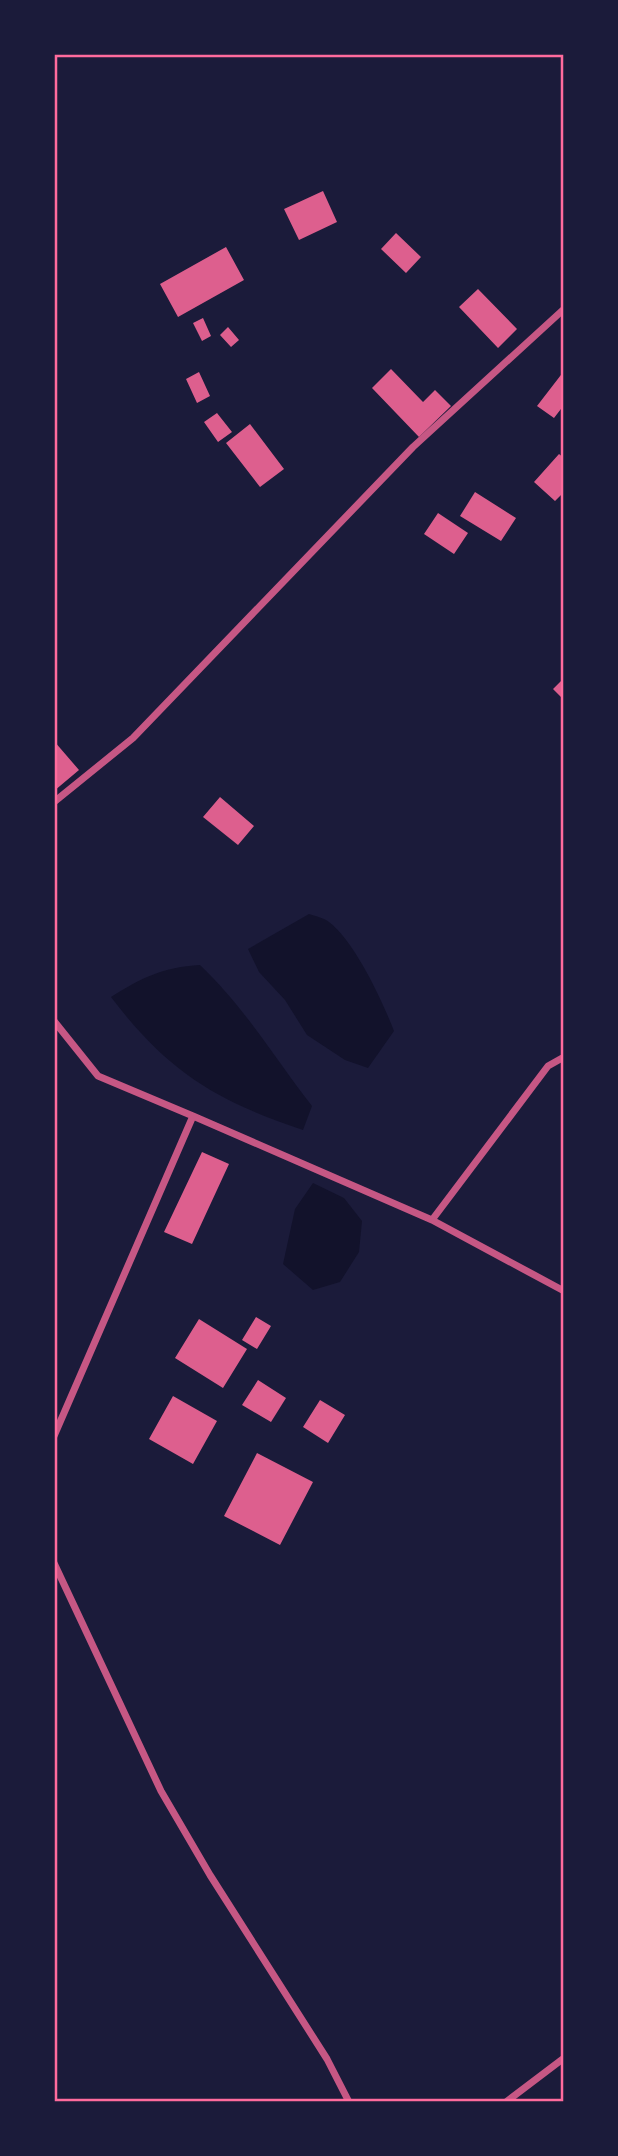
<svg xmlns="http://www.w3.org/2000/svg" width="618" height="2156" font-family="'Titillium Web',sans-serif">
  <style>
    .water { fill: #12122b }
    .building { fill: #dd5f8e }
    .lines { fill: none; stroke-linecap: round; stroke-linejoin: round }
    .minor { stroke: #c65784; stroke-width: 7 }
    .neatline { fill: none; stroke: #ff6b9d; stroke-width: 2.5 }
  </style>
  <rect width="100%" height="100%" fill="#1b1b3a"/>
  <path class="water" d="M309,914C315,916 324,918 329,922C355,942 382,1000 394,1031L368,1068L345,1060L307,1035L285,1000L259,972L248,949Z
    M200,965C246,1009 273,1056 312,1106L303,1130C216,1101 167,1071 111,997C141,978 163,967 200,965Z
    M313,1183L344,1198L362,1221L359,1252L340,1282L313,1290L283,1264L295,1209Z"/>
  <path class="building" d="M323,191L337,222L299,240L284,209Z
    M396,233L421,257L406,273L381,249Z
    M226,247L244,280L178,317L160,284Z
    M478,289L517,329L498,348L459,307Z
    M203,318L211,336L202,341L193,323Z
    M228,327L239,340L231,347L220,335Z
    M391,369L423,402L435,390L451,406L419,437L372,388Z
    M564,371V405L554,418L537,406Z
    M199,372L210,396L197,403L186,379Z
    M217,413L232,432L218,442L204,422Z
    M250,424L284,469L260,487L226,443Z
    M559,454L564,458V492L555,501L534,482Z
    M475,492L516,518L501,541L460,516Z
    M438,513L468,533L454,554L424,534Z
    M564,678V700L553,689Z
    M54,741L79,770L54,791Z
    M220,797L254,826L238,845L203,817Z
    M202,1152L229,1164L192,1244L164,1232Z
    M256,1317L271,1326L257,1349L242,1340Z
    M199,1319L247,1349L223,1388L175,1358Z
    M258,1380L286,1398L271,1422L242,1405Z
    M173,1396L217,1421L193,1464L149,1439Z
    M320,1400L345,1415L328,1443L303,1427Z
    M257,1453L313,1482L280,1545L224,1516Z"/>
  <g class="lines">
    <path class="minor" d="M54,802L133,738L413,447L564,309
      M54,1021L98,1076L193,1116L54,1436
      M193,1116L432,1220L548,1066L564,1057
      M432,1220L564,1291
      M54,1563L161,1791L210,1875L327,2059L349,2102
      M506,2102L564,2058"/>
  </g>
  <rect width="618" height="2156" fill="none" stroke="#1b1b3a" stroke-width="112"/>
  <rect x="56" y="56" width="506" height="2044" class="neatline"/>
</svg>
